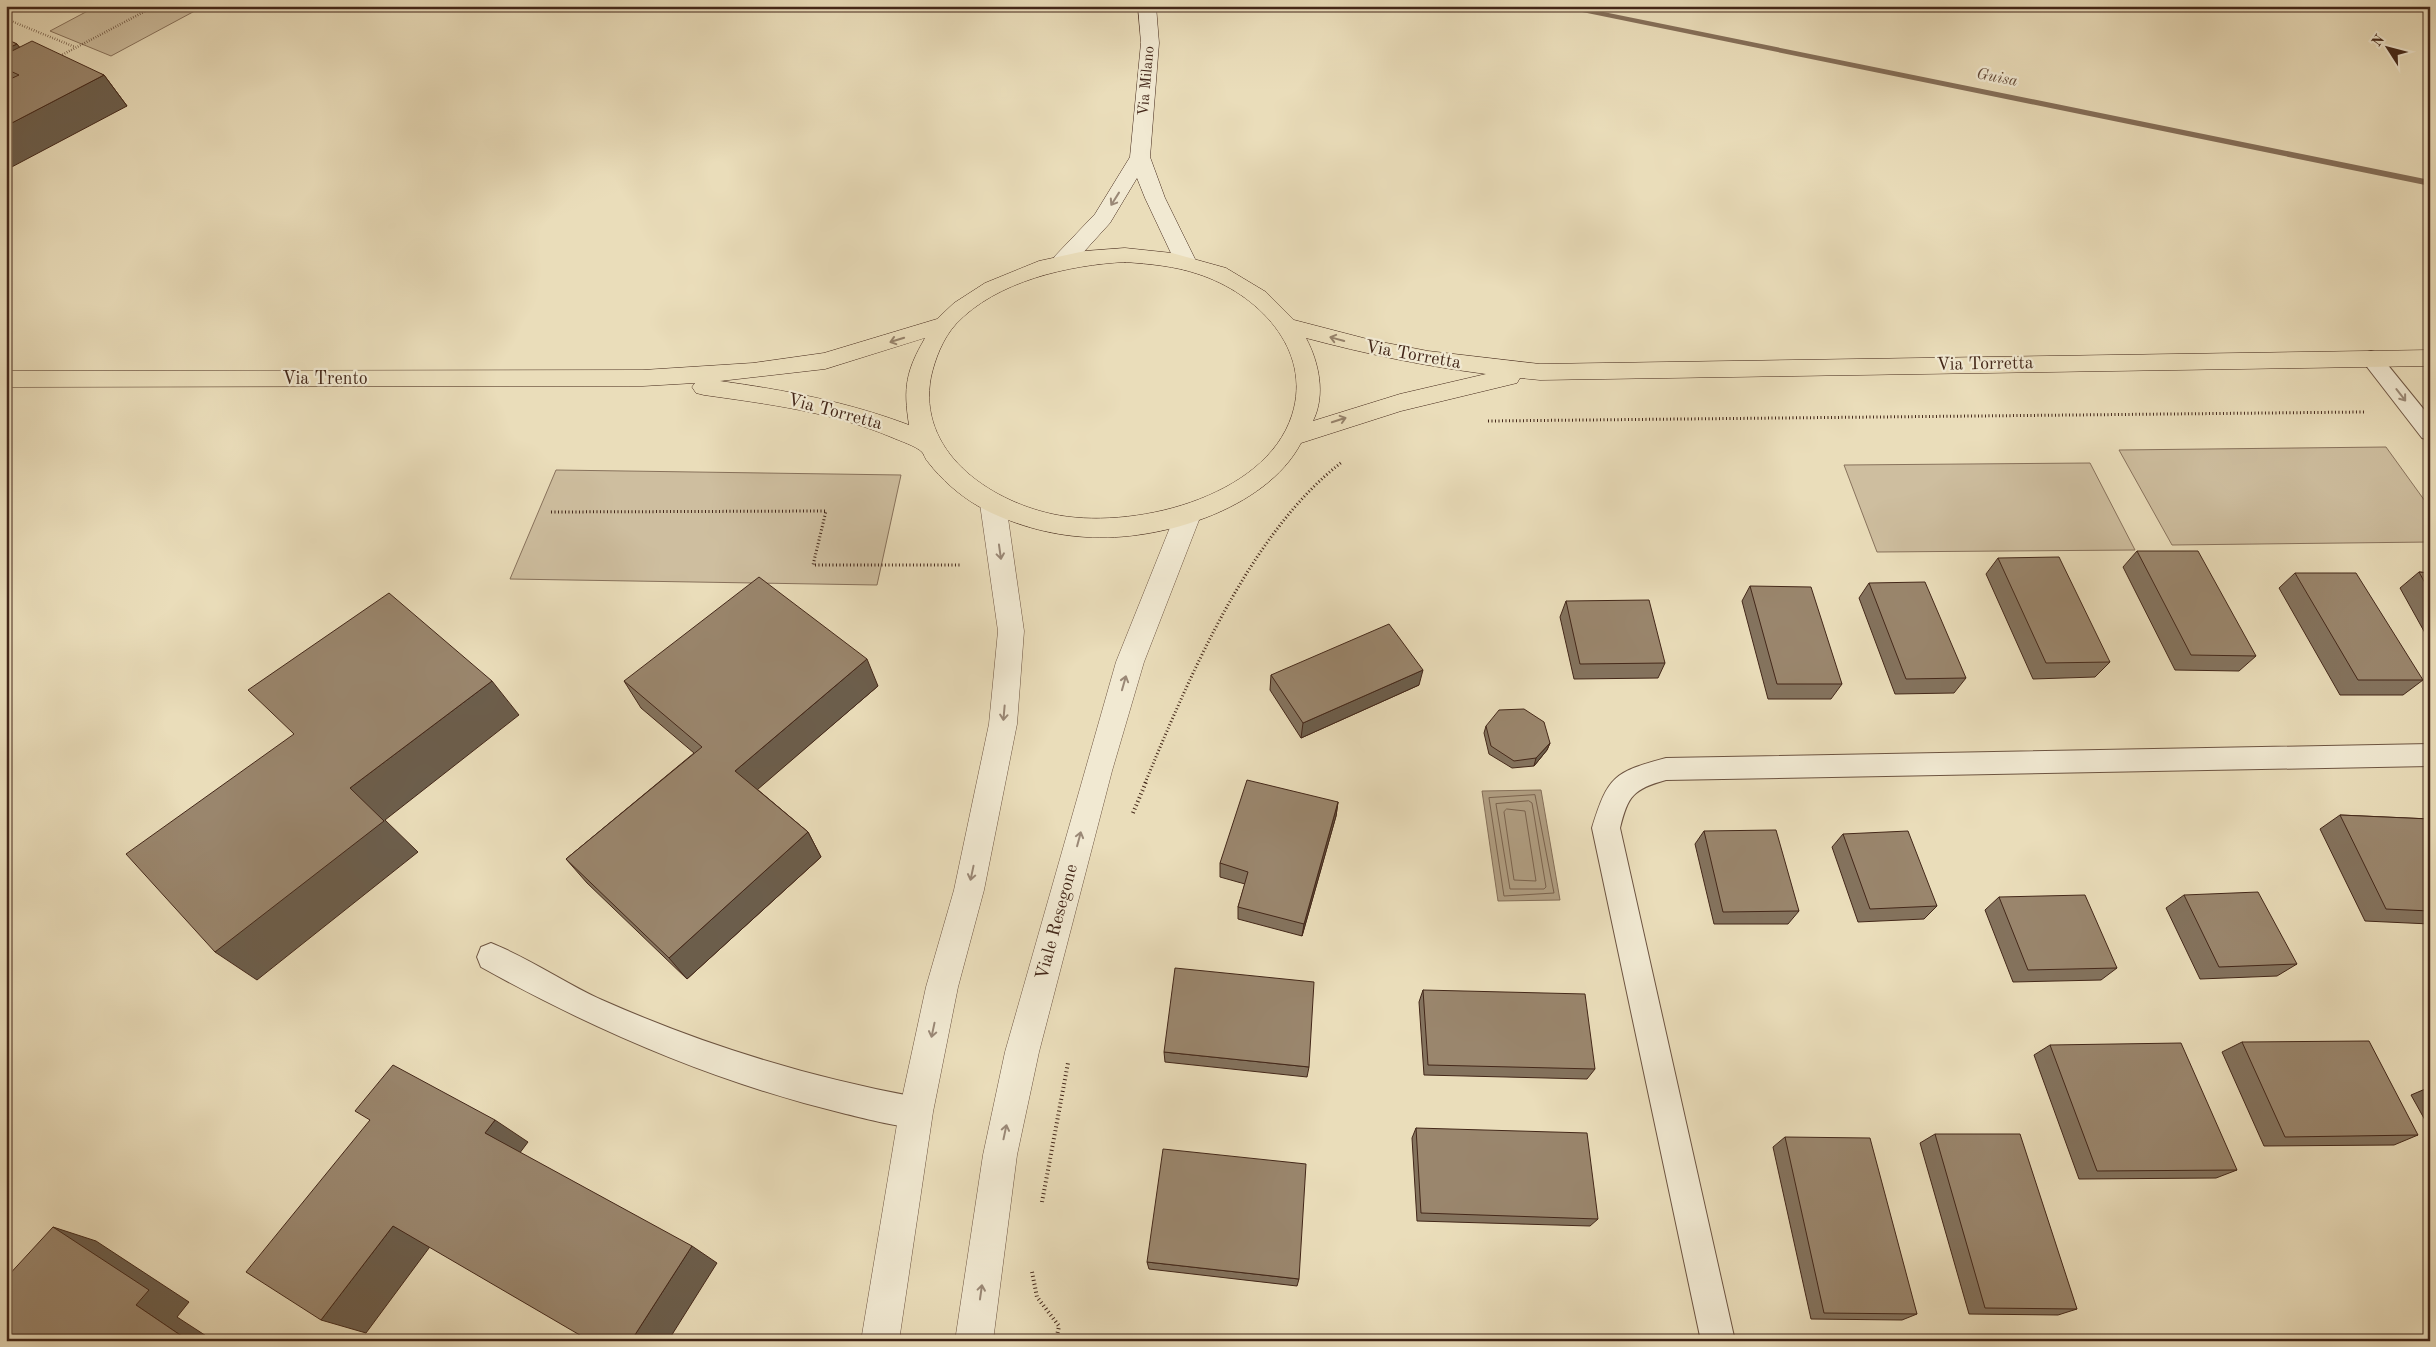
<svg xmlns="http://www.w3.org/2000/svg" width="2436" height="1347" font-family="'Old Standard TT',serif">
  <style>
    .green { fill: #cebe9f; stroke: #88725c }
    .water { fill: #b19f83; stroke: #856f59 }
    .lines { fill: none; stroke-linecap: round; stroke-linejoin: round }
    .shore { stroke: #7a634e; stroke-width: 1 }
    .stream { fill: #856f59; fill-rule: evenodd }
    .lane-casing { stroke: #6d5441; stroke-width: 2 }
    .street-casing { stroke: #6d5441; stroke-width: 1 }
    .secondary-casing { stroke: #432719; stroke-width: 1 }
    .primary-casing { stroke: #432719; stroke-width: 1 }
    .path-far2 { stroke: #432719; stroke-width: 2.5; stroke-dasharray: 0.5 2; stroke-linecap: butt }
    .path-far1 { stroke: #432719; stroke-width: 3; stroke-dasharray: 1 2.5; stroke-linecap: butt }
    .path { stroke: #432719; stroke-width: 4; stroke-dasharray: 1 3; stroke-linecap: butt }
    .lane { fill: #f1e9d2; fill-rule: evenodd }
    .street { fill: #f1e9d2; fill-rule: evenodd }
    .secondary { fill: #f1e9d2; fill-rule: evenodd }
    .primary { fill: #eaddba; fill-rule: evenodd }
    .wall { fill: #84735e; stroke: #432719 }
    .shaded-wall { fill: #6c5e4c; stroke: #432719 }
    .building { fill: #9a866d; stroke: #432719 }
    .oneway { stroke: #9a8876 }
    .oneway2 { stroke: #96826a }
    .labels { text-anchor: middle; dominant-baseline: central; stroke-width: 4.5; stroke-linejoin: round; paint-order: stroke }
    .far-street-label { font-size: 15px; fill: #432719; stroke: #f1e9d2 }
    .far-water-label { font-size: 16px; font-style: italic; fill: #644b39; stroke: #f1e9d2 }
    .street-label { font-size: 18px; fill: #432719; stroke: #f1e9d2 }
  </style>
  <rect width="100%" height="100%" fill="#eaddba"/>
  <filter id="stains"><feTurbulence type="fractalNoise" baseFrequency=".004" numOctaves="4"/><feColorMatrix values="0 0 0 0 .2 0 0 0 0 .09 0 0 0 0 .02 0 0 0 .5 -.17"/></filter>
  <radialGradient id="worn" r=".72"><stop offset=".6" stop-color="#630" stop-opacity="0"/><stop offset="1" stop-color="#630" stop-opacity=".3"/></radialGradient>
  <path class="green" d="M97,6H204L111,56L50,31Z
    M2386,447L2430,508V542L2172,545L2119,450Z
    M2090,463L2135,550L1877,552L1844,465Z
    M556,470L901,475L877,585L510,579Z"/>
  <path class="water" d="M1541,790L1560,900L1498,901L1482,791Z"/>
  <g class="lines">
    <path class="shore" d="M1535,795L1554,893L1504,896L1489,798Z
      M1529,801L1532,803L1546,887L1544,889H1510L1496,804Z
      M1507,809L1525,811L1536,881L1514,880L1504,812Z"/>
    <path class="stream" d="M1553,6H1574L2430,180V186Z"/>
    <g class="lane-casing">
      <path id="lane" d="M2371,351L2378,353L2430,417V440L2422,438L2364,363L2361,358L2364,353Z
        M2430,744V766L1666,780C1633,789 1628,796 1620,828L1735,1341H1701L1592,828C1608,776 1614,772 1666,758Z
        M491,943C529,958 565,983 602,1000C704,1045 807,1077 916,1097L927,1101L931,1112L927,1123C924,1124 920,1127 916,1127C905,1129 859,1117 846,1114C717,1083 596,1031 481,967L477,957L481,947Z"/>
    </g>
    <g class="street-casing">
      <path id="street" d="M993,495L1002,497L1006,504L1024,631L1017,724L984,890L958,987L933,1112L899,1341H861L899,1112L926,987L954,890L989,724L998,631L980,504L984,497Z
        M1188,506L1197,508L1201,515L1144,662L1112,771L1039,1052L1017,1155L993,1341H955L983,1155L1005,1052L1116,662L1175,515L1179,508Z"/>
    </g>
    <g class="secondary-casing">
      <path id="secondary" d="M1138,6H1156L1159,43L1150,157L1165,198L1197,263L1194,268L1186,270L1178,268L1145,198L1137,178L1110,223L1071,266L1063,268L1055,266L1052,261L1055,256L1095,214L1130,157L1141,43Z"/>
    </g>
    <g class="primary-casing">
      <path id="primary" d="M1125,248L1172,253L1226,268L1266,292L1294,320L1371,340L1428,351L1540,364L2430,350V366L1540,380L1520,378L1517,383L1401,411L1301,443C1266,510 1158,542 1086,537C1049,535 1011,524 978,506C959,495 941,479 928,462C925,459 924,454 922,452C916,446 900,441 891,437C832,412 768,404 704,395L696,393L692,387L695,383L643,386L6,387V371L643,370L753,363L824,353L937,319L954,303L985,283L1039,261L1085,251ZM1125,262C1150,264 1175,266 1198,274C1257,293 1313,349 1292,415C1265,499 1129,531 1052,514C988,500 917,451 931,377C935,359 943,338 956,324C996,281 1069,265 1125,262ZM925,338C906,371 903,387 909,425C848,402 785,390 720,381L825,369ZM1306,338C1366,354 1424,366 1486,374L1400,394L1313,421C1326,395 1319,362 1306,338Z"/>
    </g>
    <path class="path-far2" d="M6,19L75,47
      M58,57L155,6"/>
    <path class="path-far1" d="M1488,421L2364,412
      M551,512L826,511L813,565H961
      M1145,783C1189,678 1250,532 1342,462"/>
    <path class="path" d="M1133,813L1146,782
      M1042,1202L1068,1063
      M1032,1272L1037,1297L1059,1326L1056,1341"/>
    <use href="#lane" class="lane"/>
    <use href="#street" class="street"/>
    <use href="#secondary" class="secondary"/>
    <use href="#primary" class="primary"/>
  </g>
  <path class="wall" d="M6,39L17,44L19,47L104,75L127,106L7,81L6,80Z
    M2137,551L2256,656L2239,671L2175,670L2123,567Z
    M1998,558L2110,662L2095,677L2033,679L1986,574Z
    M2419,572L2430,573V642L2400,588Z
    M2295,573L2423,680L2403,695H2340L2279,588Z
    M1869,583L1966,678L1954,693L1895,694L1859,598Z
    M1750,586L1842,684L1831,699H1768L1742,601Z
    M1566,601L1665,663L1658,678L1574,679L1560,617Z
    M1271,675L1419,685L1301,738L1270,690Z
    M624,681L878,686L757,789L808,832L821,857L687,979L587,883L566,859L694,753L641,708Z
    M1486,726L1550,743L1547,750L1534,766L1512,768L1489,754L1484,733Z
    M1338,802L1336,816L1302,936L1238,919V907L1245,884L1220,877V863Z
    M2340,815L2430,819V924L2365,921L2320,829Z
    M1704,831L1799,911L1788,924H1714L1695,844Z
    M1843,834L1937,906L1924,919L1858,922L1832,847Z
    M2184,895L2297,964L2277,976L2200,979L2166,908Z
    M1999,897L2117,968L2101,980L2013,982L1985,910Z
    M1423,990L1595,1069L1587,1079L1424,1075L1419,1002Z
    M2242,1042L2418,1135L2394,1145L2264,1146L2222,1052Z
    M2050,1045L2237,1170L2216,1178L2079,1179L2034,1055Z
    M1164,1052L1309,1067L1307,1077L1165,1062Z
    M2430,1087V1129L2411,1095Z
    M1416,1128L1598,1219L1590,1226L1417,1221L1412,1138Z
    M1935,1134L2077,1309L2058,1315L1969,1314L1920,1143Z
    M1785,1137L1917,1314L1902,1320L1811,1319L1773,1147Z
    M1147,1262L1299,1279L1297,1286L1149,1269Z"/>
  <path class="shaded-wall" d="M17,44L30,61L6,69V49Z
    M104,75L127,106L6,170V126Z
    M867,659L878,686L750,796L735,771Z
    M1423,670L1419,685L1301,738L1303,723Z
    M492,681L519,715L385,820L418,852L257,980L215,952L350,788Z
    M1550,743L1547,750L1534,766L1536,758Z
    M1338,802L1336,816L1302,936L1304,924Z
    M808,832L821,857L687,979L669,958Z
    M495,1120L528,1142L519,1154L485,1133Z
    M393,1226L432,1244L366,1333L321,1320Z
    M53,1227L96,1241L189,1302L177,1317L214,1341H189L136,1305Z
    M692,1246L717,1263L668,1341H631Z"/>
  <path class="building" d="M6,39L17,44L6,49Z
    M32,41L104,75L6,126V81L19,75L6,69V54Z
    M2137,551H2198L2256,656L2191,655Z
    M2059,557L2110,662L2046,663L1998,558Z
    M2419,572L2430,573V592Z
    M2295,573H2356L2423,680H2358Z
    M759,577L867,659L735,771L808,832L669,958L566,859L702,747L624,681Z
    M1925,582L1966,678L1906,679L1869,583Z
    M1750,586L1811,587L1842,684H1777Z
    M389,593L492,681L350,788L384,821L215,952L126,854L294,734L248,690Z
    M1649,600L1665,663L1580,664L1566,601Z
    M1389,624L1423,670L1303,723L1271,675Z
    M1524,709L1544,722L1550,743L1536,758L1514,761L1491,746L1486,726L1499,710Z
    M1247,780L1338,802L1304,924L1238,907L1248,872L1220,863Z
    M2340,815L2430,819V911L2386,909Z
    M1776,830L1799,911L1723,912L1704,831Z
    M1908,831L1937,906L1870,909L1843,834Z
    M2258,892L2297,964L2219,967L2184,895Z
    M2085,895L2117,968L2028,970L1999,897Z
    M1175,968L1314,982L1309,1067L1164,1052Z
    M1423,990L1585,994L1595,1069L1428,1065Z
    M2369,1041L2418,1135L2285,1137L2242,1042Z
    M2181,1043L2237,1170L2097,1171L2050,1045Z
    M393,1065L495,1120L485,1133L692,1246L631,1341H590L393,1226L321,1320L246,1272L370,1120L355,1111Z
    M1416,1128L1587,1133L1598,1219L1421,1213Z
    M1935,1134H2020L2077,1309L1985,1308Z
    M1785,1137L1870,1138L1917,1314L1824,1313Z
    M1163,1149L1306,1164L1299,1279L1147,1262Z
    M53,1227L149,1290L136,1305L189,1341H6V1300L12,1294L6,1290V1278Z"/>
  <defs><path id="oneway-shaft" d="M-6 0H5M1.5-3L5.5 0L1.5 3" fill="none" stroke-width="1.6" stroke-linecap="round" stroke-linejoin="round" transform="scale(1.25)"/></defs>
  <g class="oneway">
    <use href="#oneway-shaft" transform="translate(1115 199) rotate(122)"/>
    <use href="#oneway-shaft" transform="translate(2401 395) rotate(52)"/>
    <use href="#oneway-shaft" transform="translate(1000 552) rotate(82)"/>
    <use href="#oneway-shaft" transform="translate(1124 683) rotate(-74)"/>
    <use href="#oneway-shaft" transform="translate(1004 713) rotate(95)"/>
    <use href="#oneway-shaft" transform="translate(1079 839) rotate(-75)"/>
    <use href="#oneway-shaft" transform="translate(972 873) rotate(102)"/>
    <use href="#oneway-shaft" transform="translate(933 1030) rotate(102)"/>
    <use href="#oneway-shaft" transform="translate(1005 1132) rotate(-78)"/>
    <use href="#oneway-shaft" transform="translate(981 1292) rotate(-82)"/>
  </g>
  <g class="oneway2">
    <use href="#oneway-shaft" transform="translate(1337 339) rotate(-165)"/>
    <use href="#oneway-shaft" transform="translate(897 340) rotate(163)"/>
    <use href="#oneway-shaft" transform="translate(1339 420) rotate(-18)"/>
  </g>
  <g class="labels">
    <g class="far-street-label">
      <text transform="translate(1147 81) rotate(-85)">Via Milano</text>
    </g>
    <g class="far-water-label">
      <text transform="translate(1997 78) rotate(11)">Guisa</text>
    </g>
    <g class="street-label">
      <text transform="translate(1413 355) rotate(10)">Via Torretta</text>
      <text transform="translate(1985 364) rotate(-1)">Via Torretta</text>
      <text x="325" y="379">Via Trento</text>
      <text transform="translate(835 412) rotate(15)">Via Torretta</text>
      <text transform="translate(1057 922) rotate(-75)">Viale Resegone</text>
    </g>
  </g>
  <rect width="2436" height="1347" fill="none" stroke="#eaddba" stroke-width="25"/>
  <rect x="8" y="8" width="2421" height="1332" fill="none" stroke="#432719" stroke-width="2.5"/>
  <rect x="12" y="12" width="2411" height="1322" fill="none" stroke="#432719"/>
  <g transform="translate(2388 48) rotate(306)" stroke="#f1e9d2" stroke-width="4" paint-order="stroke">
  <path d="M0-4L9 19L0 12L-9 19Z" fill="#432719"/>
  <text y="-8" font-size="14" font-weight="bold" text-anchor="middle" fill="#432719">N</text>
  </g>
  <rect width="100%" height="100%" filter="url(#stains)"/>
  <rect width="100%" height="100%" fill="url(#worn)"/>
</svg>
